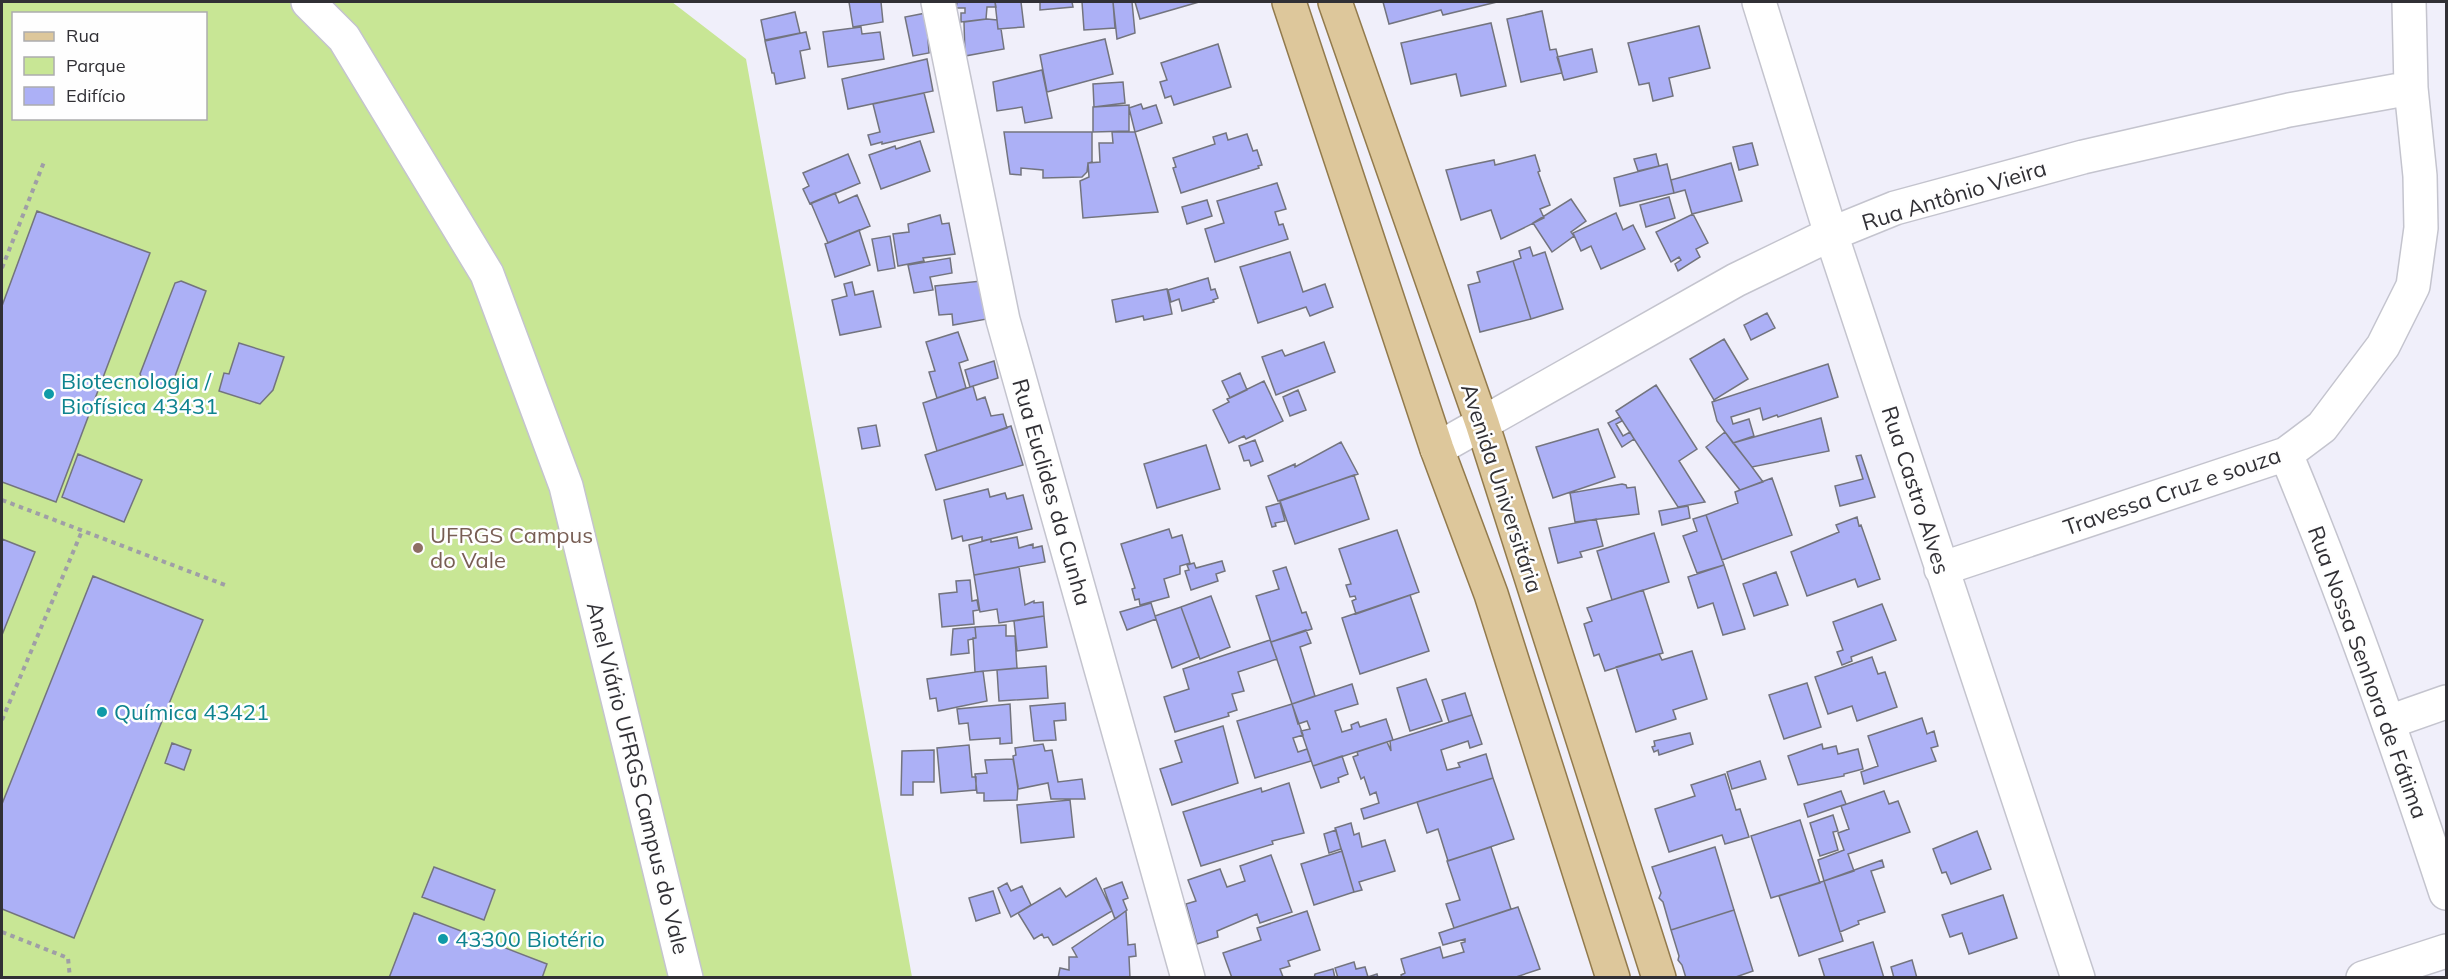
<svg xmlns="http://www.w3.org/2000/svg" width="2448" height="979" font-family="Mulish,sans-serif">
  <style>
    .green { fill: #c8e695; fill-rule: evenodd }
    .building { fill: #acb0f6; stroke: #73747e; stroke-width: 1.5 }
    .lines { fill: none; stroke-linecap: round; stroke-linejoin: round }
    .minor-casing { stroke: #c4c4ce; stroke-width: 36 }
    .major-casing { stroke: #927a4c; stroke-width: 36 }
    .path { stroke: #9f9ea6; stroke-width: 4; stroke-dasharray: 4.5 4.5; stroke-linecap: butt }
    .minor { stroke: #fff; stroke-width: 33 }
    .major { stroke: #ddc79b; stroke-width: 33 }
    .culture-dot { fill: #0f9aa8; stroke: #fefefe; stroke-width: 2 }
    .education-dot { fill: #8d6e63; stroke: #fefefe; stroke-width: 2 }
    .labels { text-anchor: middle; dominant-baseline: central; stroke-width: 5; stroke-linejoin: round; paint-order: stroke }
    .street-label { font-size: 22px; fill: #313035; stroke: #fefefe }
    .culture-label { font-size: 22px; fill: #0d838f; stroke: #fefefe; text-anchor: start }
    .education-label { font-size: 22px; fill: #785e54; stroke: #fefefe; text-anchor: start }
  </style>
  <rect width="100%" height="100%" fill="#f0effa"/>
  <path class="green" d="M2,2H672L746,59L912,977L2,978ZM14,14H206V118H14Z"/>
  <path class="building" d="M849,2H881L883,22L853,27Z
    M953,2H995L996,7H987L986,19L961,22V13H965V8H956L957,2Z
    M995,2H1021L1024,27L998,29Z
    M1040,2H1072L1073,7L1040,10Z
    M1082,2H1113L1115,28L1084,30Z
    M1113,2H1132L1135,33L1117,39Z
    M1135,2H1199L1140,19Z
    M1383,2H1497L1443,15L1441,10L1389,24Z
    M1542,11L1550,50L1556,49L1562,73L1521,82L1507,19Z
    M795,12L800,33L765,40L761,20Z
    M926,13L929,53L913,56L905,17Z
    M987,19L997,20L998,29H1001L1004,49L965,56L964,22Z
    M1491,23L1506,86L1461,96L1456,74L1411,84L1401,43Z
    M1699,26L1710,68L1669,78L1673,96L1653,101L1649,83L1639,85L1628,43Z
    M861,27L862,34L880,32L884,59L828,67L823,32Z
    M806,32L810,49L800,51L805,78L776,84L774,73H772L765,41Z
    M1105,39L1113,74L1047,92L1040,55Z
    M1218,44L1231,87L1174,105L1171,96L1165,98L1160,82L1167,80L1161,63Z
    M1592,49L1597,72L1564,80L1557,57Z
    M927,59L933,91L848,109L842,79Z
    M1042,70L1052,118L1025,123L1022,107L997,111L993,82Z
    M1123,82L1125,103L1094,107L1093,84Z
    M924,93L934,132L882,144V142L871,145L868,135L880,132L873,104Z
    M1141,104L1143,109L1156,105L1162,123L1135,132L1129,108Z
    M1129,105V131L1093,132V107Z
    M1004,132H1092V162L1088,163L1087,172L1082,177L1043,178V170L1021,168V175L1010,174Z
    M1112,132H1135L1158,212L1083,218L1080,181L1089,177L1088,163L1100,162L1099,143H1113Z
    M1226,133L1228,140L1247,134L1253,151L1257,150L1262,165L1258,166L1259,168L1181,193L1173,168L1176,167L1173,158L1215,144L1213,137Z
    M920,141L930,171L881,189L869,155L895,146L896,149Z
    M1752,143L1758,165L1739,170L1733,147Z
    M848,154L860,183L810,204L803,189L809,186L803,173Z
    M1656,154L1659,166L1638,171L1634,159Z
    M1535,155L1540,171L1538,172L1550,205L1540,209L1544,218L1501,239L1491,210L1461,220L1446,170L1494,160L1495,165Z
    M1731,163L1742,201L1692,214L1685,190L1674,193L1671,180Z
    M1667,164L1674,193L1620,206L1614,178Z
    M1277,183L1286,209L1275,212L1279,225L1283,224L1288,239L1215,262L1205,229L1224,223L1217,201Z
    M835,193L839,203L857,195L870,226L828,243L811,203Z
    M1669,197L1675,218L1646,227L1640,205Z
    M1571,199L1586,221L1571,232L1574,236L1552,252L1533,223Z
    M1207,200L1212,216L1187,224L1182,207Z
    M37,211L150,253L56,502L2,482V306Z
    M1616,213L1623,230L1633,225L1645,249L1601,269L1591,246L1581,251L1573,233Z
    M1693,214L1708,243L1696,249L1700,257L1678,271L1675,264L1681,260L1679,257L1671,262L1656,232Z
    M940,215L942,224L949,223L955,254L923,258L924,261L898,266L893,234L909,232L908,224Z
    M859,230L870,265L835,277L825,244Z
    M890,236L895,268L878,271L872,239Z
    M1530,247L1533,256L1545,252L1563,309L1531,319L1513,261L1521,258L1519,251Z
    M1290,252L1303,292L1325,284L1333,307L1310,316L1306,307L1258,323L1240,267Z
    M950,258L952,273L930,277L933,290L914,293L908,265Z
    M1513,261L1531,319L1480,332L1468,285L1480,282L1477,272Z
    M1208,278L1211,290L1215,289L1218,298L1213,300L1214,302L1182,311L1179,299L1171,302L1168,290Z
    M181,281L206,291L170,390L144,381L140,374L175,283Z
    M981,281L987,319L953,325L952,314L939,315L935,286Z
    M852,282L855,295L873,291L881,327L840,335L832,300L847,296L844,284Z
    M1167,289L1172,314L1144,320L1143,316L1116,322L1112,300Z
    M1767,313L1775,328L1751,340L1744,325Z
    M958,332L968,360L959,363L966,388L937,398L929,372L935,371L926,342Z
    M1724,339L1748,379L1714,400L1690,359Z
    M1324,342L1335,372L1276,395L1262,357L1282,350L1285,356Z
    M239,343L284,357L273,390L260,404L219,391L224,373L229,374Z
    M994,361L998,378L970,387L965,370Z
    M1828,364L1838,397L1778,417L1777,415L1763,420L1760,408L1731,417L1733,424L1749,419L1754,436L1733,443L1717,421L1712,402Z
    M1240,373L1247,390L1230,398L1222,381Z
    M1264,381L1283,421L1246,439L1244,436L1229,443L1213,410L1229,402L1227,399Z
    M1656,385L1697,449L1679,461L1705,502L1678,507L1616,411Z
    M973,386L977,400L985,397L991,416L1003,414L1007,428L937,451L923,403Z
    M1298,390L1306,410L1290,416L1283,397Z
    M1620,417L1622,421L1616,424L1623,436L1630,432L1634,439L1622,447L1608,423Z
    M1821,418L1829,451L1752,467L1733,443Z
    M876,425L880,446L862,449L858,428Z
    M1011,426L1023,465L936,490L925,455Z
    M1598,429L1615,477L1553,498L1536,447Z
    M1725,432L1752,467L1763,482L1740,490L1706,447Z
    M1255,440L1263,461L1251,466L1249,460L1244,461L1239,446Z
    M1341,442L1358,474L1278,501L1268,476L1295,464V467Z
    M1206,445L1220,489L1157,508L1144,464Z
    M78,454L142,480L124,522L62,497Z
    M1861,455L1875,497L1840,506L1835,486L1863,479L1856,456Z
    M1354,475L1369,519L1295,544L1280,501Z
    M1772,478L1792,535L1722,560L1706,515L1738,503L1735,492Z
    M1622,484L1626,485L1627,488L1635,487L1639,514L1575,522L1570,493Z
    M988,489L990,497L1005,493L1007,499L1023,495L1032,529L982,541V537L963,541L962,536L952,539L944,500Z
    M1280,503L1285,521L1275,523L1276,526L1272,527L1266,507Z
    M1688,506L1690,518L1662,525L1659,511Z
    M1706,515L1724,565L1697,573L1683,536L1697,531L1693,519Z
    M1857,517L1859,526L1861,525L1880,579L1858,587L1855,579L1807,596L1791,552L1839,532L1836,525Z
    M1596,519L1603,546L1580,552L1582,557L1558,563L1549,528Z
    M1169,529L1172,538L1182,535L1190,563L1180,566V574L1164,579L1169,597L1140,605L1139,599L1135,600L1132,589L1135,588L1121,544Z
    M1397,530L1419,592L1356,614L1352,601L1356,599L1355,596L1350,597L1346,585L1351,584L1339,549Z
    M1654,533L1669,582L1612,600L1597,551Z
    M1017,537L1019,548L1033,544V548L1042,546L1045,562L974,575L969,545L991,539V542Z
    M2,539L35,552L2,635Z
    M1222,561L1225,571L1216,574L1218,581L1191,590L1185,571L1189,570L1187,565L1194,563L1196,568Z
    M1724,565L1745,629L1723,635L1713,603L1698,608L1688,577Z
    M1019,567L1025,605L1034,601V603L1043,602L1044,616L999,623L997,609L980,612L974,575Z
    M1286,567L1302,613L1306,612L1312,629L1271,642L1256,596L1279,589L1273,571Z
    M1776,572L1788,605L1754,616L1743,584Z
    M93,576L203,620L74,938L2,909V804Z
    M970,580L972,601L977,600L979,610L973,611L974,624L942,627L939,594L957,592L956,581Z
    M1643,590L1663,653L1605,671L1599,654L1594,656L1584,624L1592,621L1587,608Z
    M1410,595L1429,651L1360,674L1342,618Z
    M1211,596L1230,647L1200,659L1181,607Z
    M1151,603L1156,619L1127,630L1120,612Z
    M1882,604L1896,640L1851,657L1852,661L1842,665L1837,652L1843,650L1833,622Z
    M1181,607L1199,657L1172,668L1155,616Z
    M1044,616L1047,647L1017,651L1014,621Z
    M1006,625V636H1015L1017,668L975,672L973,638H976L975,627Z
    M975,627L976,638L968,640L969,653L951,655L953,629Z
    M1306,630L1311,643L1300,647L1315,696L1292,704L1271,642Z
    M1270,640L1277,659L1238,672L1244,691L1232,694L1237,710L1228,713L1229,716L1175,732L1164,697L1189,689L1183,669Z
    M1692,651L1707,699L1673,710L1676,719L1636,732L1616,667L1659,654L1662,660Z
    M1872,657L1878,674L1885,672L1897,707L1857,721L1852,706L1828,714L1815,677Z
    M1046,666L1048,698L999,701L997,670Z
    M983,671L987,701L938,711L936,698L930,699L927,679Z
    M1426,679L1442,721L1410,731L1397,688Z
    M1807,683L1821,727L1784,739L1769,695Z
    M1352,684L1358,704L1335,711L1342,732L1352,729L1351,725L1358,722L1360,727L1386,719L1393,740L1313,766L1301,731L1310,729L1307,721L1298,724L1292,704Z
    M1465,693L1472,715L1449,722L1442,700Z
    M1065,703L1066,720L1054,721L1056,740L1034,741L1030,706Z
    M1010,704L1012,743L1000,744V738L970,740L968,723L959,724L957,709Z
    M1292,704L1303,735L1293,738L1298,752L1307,749L1311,761L1255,778L1237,721Z
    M1472,715L1482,744L1470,748L1468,741L1441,750L1447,770L1460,767L1458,763L1486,754L1493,778L1364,819L1361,809L1379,803L1376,792L1370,795L1364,777L1361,779L1353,757L1358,755L1357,752L1387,742L1391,751L1390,741Z
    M1922,718L1927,734L1934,731L1938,746L1931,748L1936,761L1864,784L1861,772L1878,766L1868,736Z
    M1223,726L1238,783L1172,805L1160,769L1182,762L1175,741Z
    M1690,733L1693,744L1659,755L1658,750L1654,752L1652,747L1655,746L1654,741Z
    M172,743L191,750L184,770L165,763Z
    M1043,744L1045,751L1052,750L1058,782L1082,779L1085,799H1051L1048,783L1018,789L1013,756L1016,755L1015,748Z
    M1822,744L1823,749L1836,746L1838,754L1858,749L1863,769L1844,774V776L1798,785L1788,756Z
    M969,745L972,777H976V790L941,793L937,748Z
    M934,750V782H913V795H901L902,751Z
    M1342,756L1348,774L1338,778L1339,782L1321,788L1313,766Z
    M1013,759L1018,786L1017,800L984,801V793H977L975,774L987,773L985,760Z
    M1760,761L1766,779L1732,789L1727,772Z
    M1725,774L1736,810L1740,809L1749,837L1725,844L1722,835L1669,852L1655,809L1695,796L1691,785Z
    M1493,778L1514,839L1448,861L1438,829L1427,833L1417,802Z
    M1289,783L1304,833L1272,841L1273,844L1201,866L1183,812L1261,788L1262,792Z
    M1841,791L1846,804L1808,817L1804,804Z
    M1884,791L1889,804L1898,801L1910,832L1848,854L1854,871L1824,881L1818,860L1844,850L1838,833L1849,829L1841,806Z
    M1070,800L1074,837L1021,843L1017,805Z
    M1833,815L1838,831L1833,832L1838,850L1820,856L1810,823Z
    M1800,820L1820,883L1771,898L1751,836Z
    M1351,823L1354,835L1359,833L1362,847L1385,840L1395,871L1359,882L1362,890L1354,892L1335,828Z
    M1336,830L1341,849L1329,853L1324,834Z
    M1977,831L1991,869L1951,884L1946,872L1942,873L1933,849Z
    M1491,847L1511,909L1454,928L1446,904L1460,900L1447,861Z
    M1715,847L1734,910L1671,930L1663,902L1659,898L1661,893L1652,867Z
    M1342,851L1354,892L1314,905L1301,864Z
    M1271,855L1292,912L1260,923L1257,914L1217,931L1218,937L1197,944L1186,904L1196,901L1188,880L1220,869L1227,887L1245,881L1240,866Z
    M1882,860L1884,867L1871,871L1885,912L1858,921L1859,924L1840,932L1824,881Z
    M434,867L495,890L484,920L422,897Z
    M1096,878L1112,911L1056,944L1053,945L1048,937L1044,938L1042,934L1034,939L1018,913L1060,888L1066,897Z
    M1824,881L1843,941L1799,956L1779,896Z
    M1122,882L1128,898L1123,900L1127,910L1115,919L1104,889Z
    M1007,883L1011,891L1022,886L1031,905L1011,917L998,888Z
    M993,891L1000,913L976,921L969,898Z
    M2003,895L2017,938L1969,954L1962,933L1950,937L1942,915Z
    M1518,907L1540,969L1513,978H1402L1401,975L1405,973L1401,959L1440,947L1443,958L1464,952L1461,943L1465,942V939L1443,945L1439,933Z
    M1734,910L1753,971L1733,978H1686L1682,965L1678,960L1679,956L1671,930Z
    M1126,911L1128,945L1135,944L1136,956L1129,957L1130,978H1058L1060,968L1069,970V957H1077L1072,948Z
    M1307,911L1320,950L1288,961L1290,966L1280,969L1283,977L1281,978H1232L1223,953L1261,940L1257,928Z
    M414,913L547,964L542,978H389Z
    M1873,942L1884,978H1825L1819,959Z
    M1912,960L1917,978H1894L1891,967Z
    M1354,962L1356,969L1365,967L1368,977L1377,974L1378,978H1338L1335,968Z
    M1333,969L1335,978H1314L1315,974Z"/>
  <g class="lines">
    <g class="minor-casing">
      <path id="minor" d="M308,2L344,38L487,274L566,486L686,978
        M938,2L1003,320L1188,978
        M1759,2L1831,234L2078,978
        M1437,449L1736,280L1831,234L1895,208L2083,157L2289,110L2411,88
        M2286,454C2346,598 2397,745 2446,893
        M1941,569L2286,454L2322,427L2383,346L2413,286L2421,228L2420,176L2411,88L2409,2
        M2389,722L2446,702
        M2363,978L2446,951"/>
    </g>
    <g class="major-casing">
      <path id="major" d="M1289,2L1437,449L1491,594L1613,978
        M1335,2L1482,423L1659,978"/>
    </g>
    <path class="path" d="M2,268L44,162
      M2,500L225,585
      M2,720L82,531
      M2,932L68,958L70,978"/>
    <use href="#minor" class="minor"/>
    <use href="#major" class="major"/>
  </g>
  <g class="culture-dot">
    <circle cx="49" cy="394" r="6"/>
    <circle cx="102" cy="712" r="6"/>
    <circle cx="443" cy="939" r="6"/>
  </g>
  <circle class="education-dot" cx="418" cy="548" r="6"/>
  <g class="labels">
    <g class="street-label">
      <text transform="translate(1954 195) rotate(-17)">Rua Antônio Vieira</text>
      <text transform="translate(1502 488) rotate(72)">Avenida Universitária</text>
      <text transform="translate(1916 490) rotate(72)">Rua Castro Alves</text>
      <text transform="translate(2172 491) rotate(-19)">Travessa Cruz e souza</text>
      <text transform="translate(1052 492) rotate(74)">Rua Euclides da Cunha</text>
      <text transform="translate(2368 672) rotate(70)">Rua Nossa Senhora de Fátima</text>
      <text transform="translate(638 778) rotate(76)">Anel Viário UFRGS Campus do Vale</text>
    </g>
    <g class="culture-label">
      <text x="61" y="381">Biotecnologia /<tspan x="61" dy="25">Biofísica 43431</tspan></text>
      <text x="114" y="712">Química 43421</text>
      <text x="455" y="939">43300 Biotério</text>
    </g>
    <g class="education-label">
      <text x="430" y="535">UFRGS Campus<tspan x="430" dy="25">do Vale</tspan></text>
    </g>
  </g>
  <rect width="2448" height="979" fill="none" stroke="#313035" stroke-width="6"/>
  <rect x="12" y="12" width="195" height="108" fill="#fefefe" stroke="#acacae" stroke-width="1.5"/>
  <rect x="24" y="32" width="30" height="9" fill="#ddc79b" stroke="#acacae" stroke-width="1.5"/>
  <text x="66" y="42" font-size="18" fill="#313035">Rua</text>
  <rect x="24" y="57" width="30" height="18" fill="#c8e695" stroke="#acacae" stroke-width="1.5"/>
  <text x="66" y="72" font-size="18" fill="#313035">Parque</text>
  <rect x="24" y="87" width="30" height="18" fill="#acb0f6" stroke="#acacae" stroke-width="1.5"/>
  <text x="66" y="102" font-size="18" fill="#313035">Edifício</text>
</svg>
